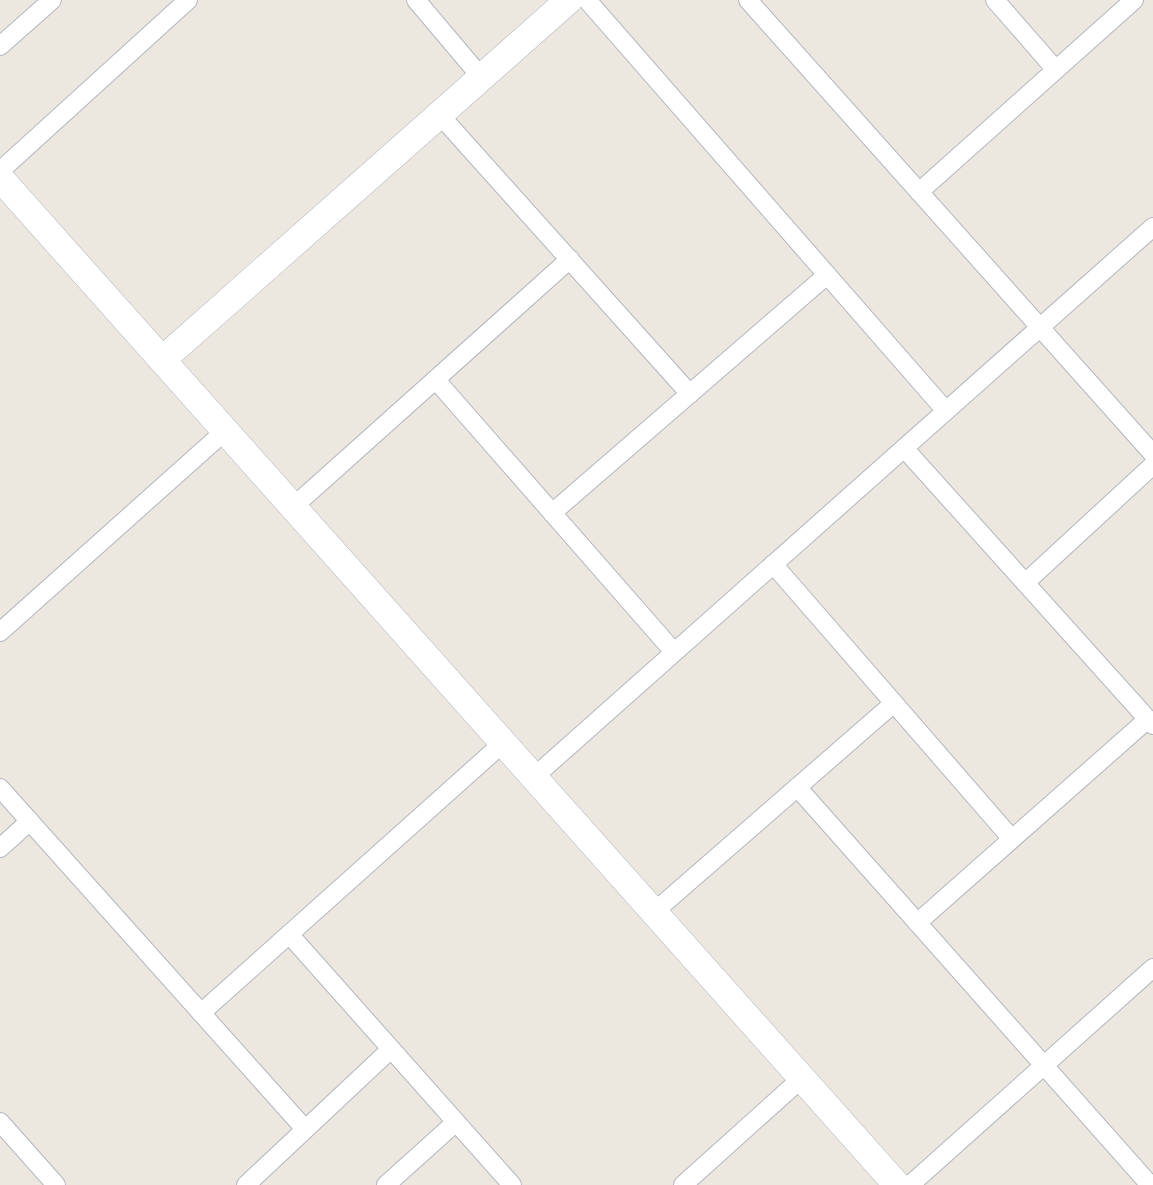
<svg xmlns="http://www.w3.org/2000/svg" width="1153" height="1185" font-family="Lato,sans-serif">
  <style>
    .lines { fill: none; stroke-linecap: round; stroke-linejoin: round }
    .street-casing { stroke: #b3b5be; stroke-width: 20 }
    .secondary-casing { stroke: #b3b5be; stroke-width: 28 }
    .street { stroke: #fff; stroke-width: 18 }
    .secondary { stroke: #fff; stroke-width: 27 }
  </style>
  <rect width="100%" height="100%" fill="#ece8e0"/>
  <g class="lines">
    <g class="street-casing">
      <path id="street" d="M416,0L481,77
        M587,0L946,411
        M748,0L1153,454
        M995,0L1056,70
        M0,46L52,0
        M439,114L690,394
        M0,171L188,0
        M919,192L1134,0
        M436,380L674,652
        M904,448L1153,725
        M293,507L570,259
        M552,513L827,275
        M773,564L1012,839
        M1025,583L1153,465
        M0,632L225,431
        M534,777L1153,227
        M797,787L1150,1185
        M0,788L305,1129
        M0,848L30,821
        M654,912L894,703
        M917,923L1148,719
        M289,934L512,1185
        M201,1013L503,743
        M0,1122L56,1185
        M246,1185L391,1049
        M386,1185L456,1122
        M683,1185L802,1078
        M910,1185L1153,968"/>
    </g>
    <g class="secondary-casing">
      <path id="secondary" d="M0,178L897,1185
        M162,360L569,0"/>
    </g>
    <use href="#street" class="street"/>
    <use href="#secondary" class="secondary"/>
  </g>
</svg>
